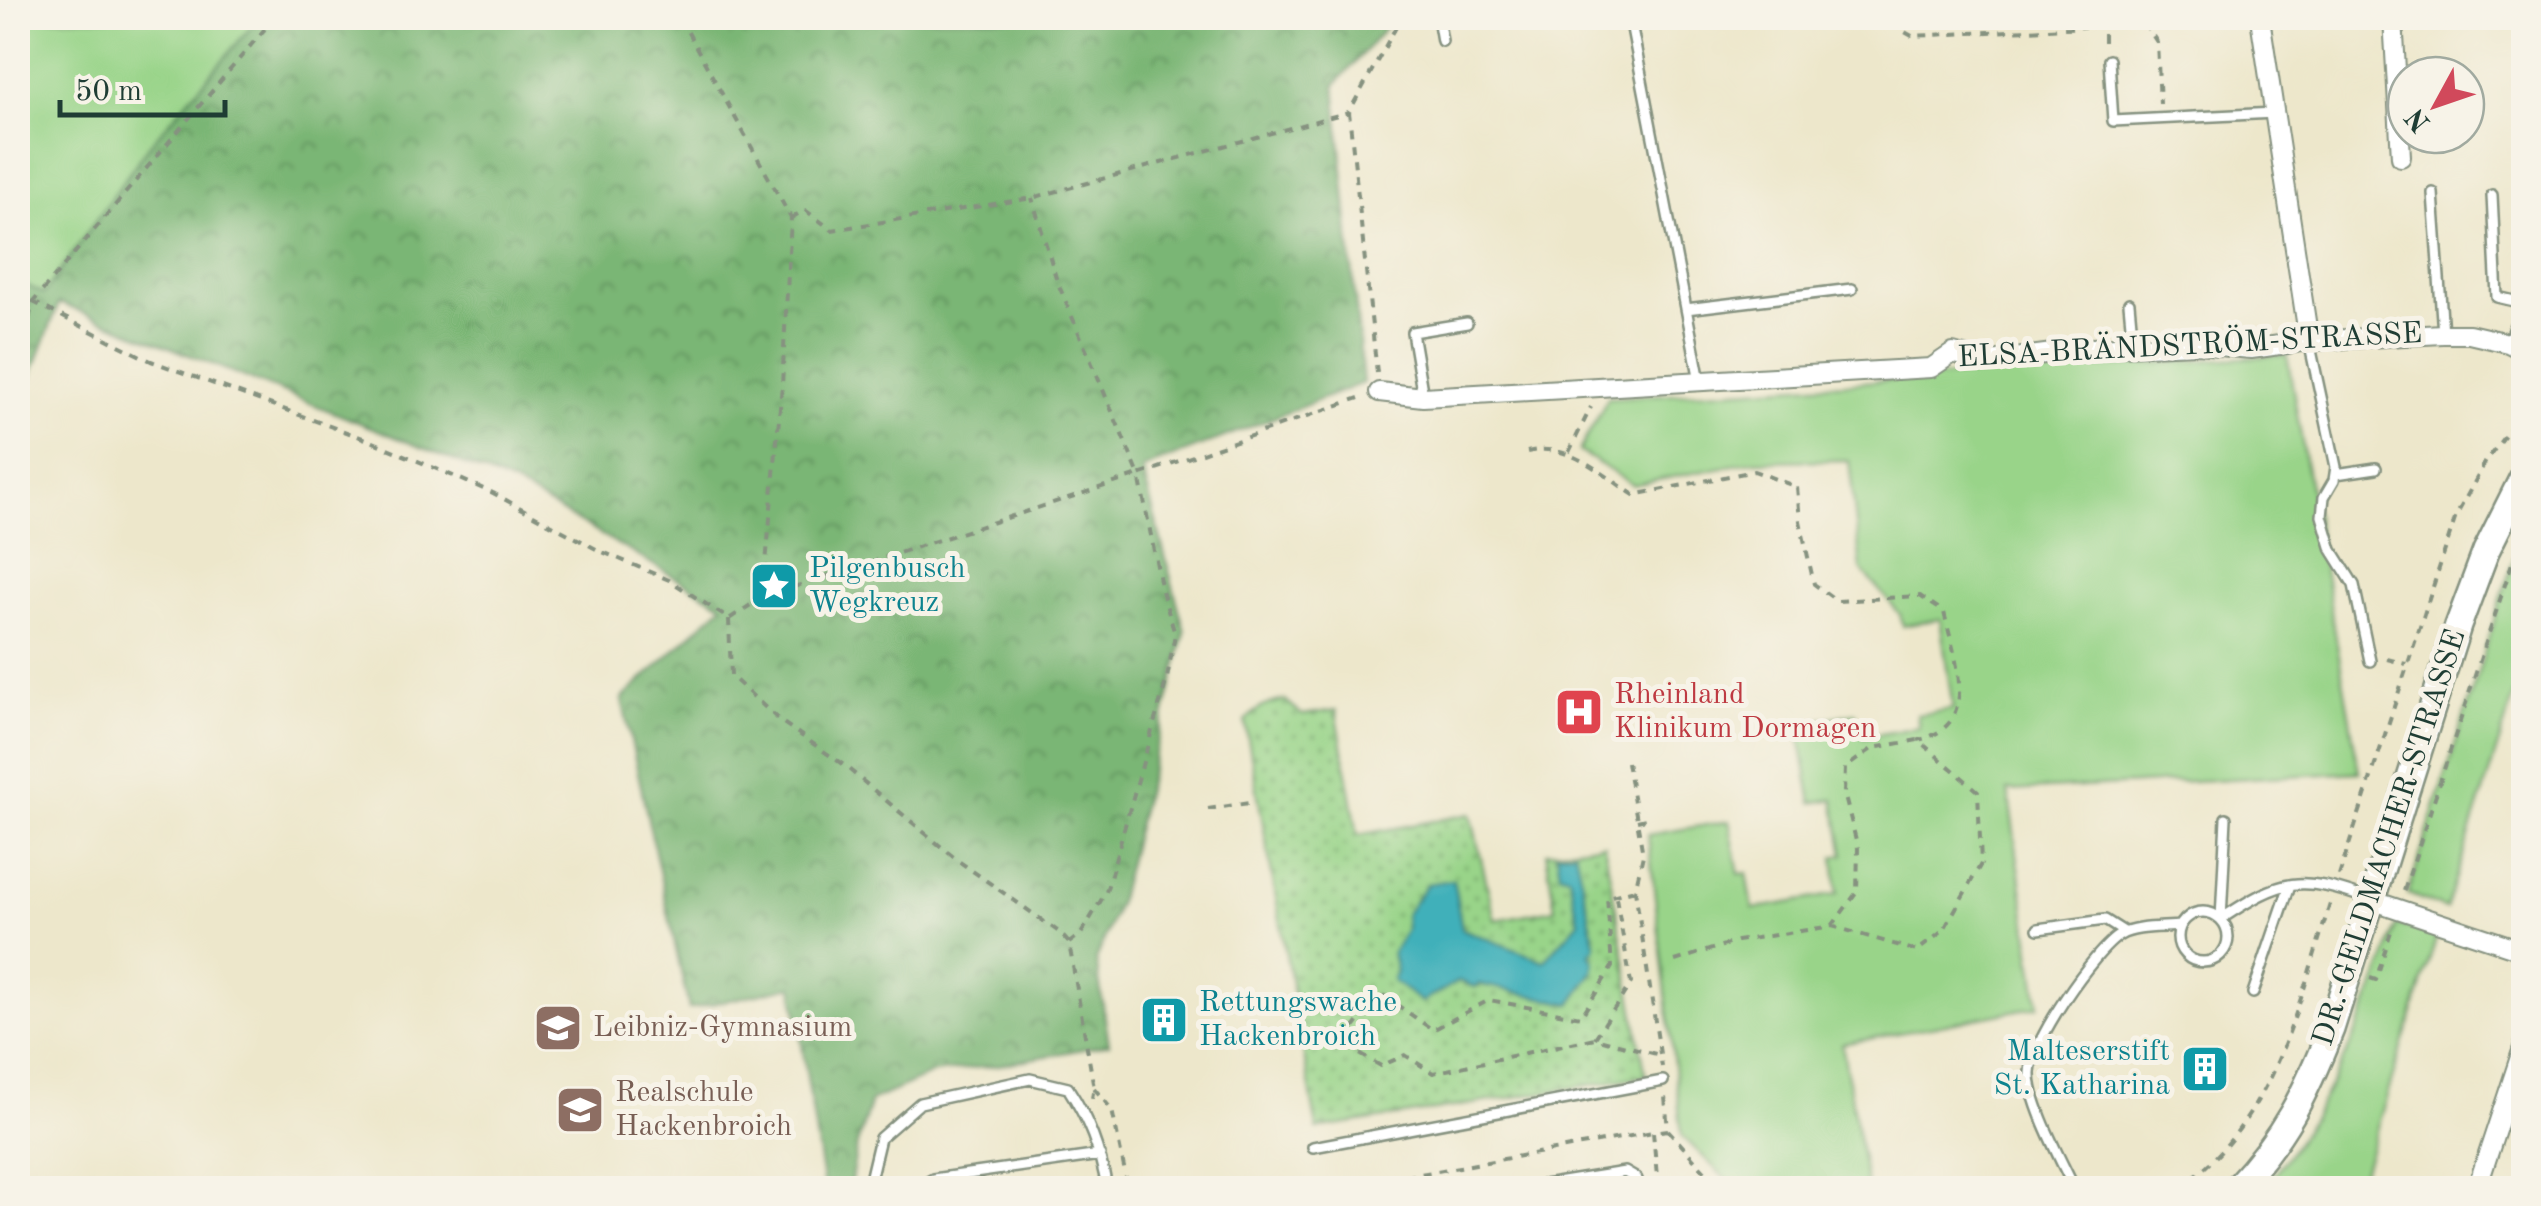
<svg xmlns="http://www.w3.org/2000/svg" width="2541" height="1206" font-family="'Old Standard TT',serif">
  <style>
    .grass { fill: #99d489; stroke: #5c885e; stroke-width: 2.5 }
    .forest { fill: url(#forest-crowns); stroke: #4c7a54; stroke-width: 2.5 }
    .park { fill: url(#park-dots); stroke: #5c885e; stroke-width: 2.5; fill-rule: evenodd }
    .water { fill: #40b0ba; stroke: #307677; stroke-width: 2.5 }
    .lines { fill: none; stroke-linecap: round; stroke-linejoin: round }
    .lane-casing { stroke: #869280; stroke-width: 14 }
    .street-casing { stroke: #869280; stroke-width: 22 }
    .secondary-casing { stroke: #869280; stroke-width: 30 }
    .path { stroke: #869280; stroke-width: 4; stroke-dasharray: 8 8; stroke-linecap: butt }
    .lane { stroke: #fff; stroke-width: 9 }
    .street { stroke: #fff; stroke-width: 18 }
    .secondary { stroke: #fff; stroke-width: 25 }
    .labels { text-anchor: middle; dominant-baseline: central; stroke-width: 10; stroke-linejoin: round; paint-order: stroke }
    .street-label { font-size: 30px; fill: #1f3d34; stroke: #f7f3e8 }
    .culture-label { font-size: 30px; fill: #0d838f; stroke: #f7f3e8; text-anchor: start }
    .health-label { font-size: 30px; fill: #be3a42; stroke: #f7f3e8; text-anchor: start }
    .education-label { font-size: 30px; fill: #785e54; stroke: #f7f3e8; text-anchor: start }
  </style>
  <defs>
    <pattern id="forest-crowns" width="20" height="18" patternUnits="userSpaceOnUse" patternTransform="scale(2.5)"><rect width="20" height="18" fill="#7ab675"/><path d="M2 6a3 3 0 1 1 6 0M12 15a3 3 0 1 1 6 0" fill="none" stroke="#639561"/></pattern>
    <pattern id="park-dots" width="8" height="8" patternUnits="userSpaceOnUse" patternTransform="scale(2.5)"><rect width="8" height="8" fill="#99d489"/><path d="M2 2h.1M6 6h.1" fill="none" stroke="#7cad71" stroke-width="1.8" stroke-linecap="round"/></pattern>
  </defs>
  <rect width="100%" height="100%" fill="#f7f3e8"/>
  <filter id="ink" filterUnits="userSpaceOnUse"><feTurbulence type="fractalNoise" baseFrequency=".01" numOctaves="2"/><feDisplacementMap in="SourceGraphic" scale="20" xChannelSelector="R" yChannelSelector="G"/><feConvolveMatrix kernelMatrix="1 2 1 2 8 2 1 2 1" color-interpolation-filters="sRGB"/></filter>
  <filter id="wash" filterUnits="userSpaceOnUse"><feTurbulence type="fractalNoise" baseFrequency=".0048" numOctaves="4" result="noise"/><feDisplacementMap in="SourceGraphic" scale="40" xChannelSelector="R" yChannelSelector="G"/><feGaussianBlur stdDeviation="2.25" result="paint"/><feColorMatrix in="noise" values="0 0 0 0 0 0 0 0 0 0 0 0 0 0 0 0 0 1.4 0 .05"/><feComposite in="paint" operator="in"/></filter>
  <g filter="url(#wash)">
    <rect width="100%" height="100%" fill="#ede7cb"/>
    <path class="grass" d="M18,18H259L147,148L44,294L18,281Z
      M2287,355L2359,772L2008,791L2039,1006L1842,1044L1867,1188H1735L1682,1136L1648,835L1729,821L1739,874L1747,873L1753,909L1838,894L1834,857L1844,854L1834,799L1812,803L1798,724L1856,713L1863,737L1919,727L1917,715L1953,709L1940,619L1903,626L1900,614L1861,569L1849,460L1753,461L1633,485L1579,451L1608,398Z
      M2523,549V667L2446,909L2408,894L2514,558Z
      M2397,924L2437,936L2358,1188H2263C2323,1118 2369,1012 2397,924Z"/>
    <path class="forest" d="M259,18H1394L1335,85L1363,383L1142,469L1185,632L1118,903L1096,960L1109,1044L999,1065L934,1073L871,1101L857,1144L850,1188H824L793,986L689,1009L622,699L723,605L513,484L59,303L18,410V281L44,294L147,148Z"/>
    <path class="park" d="M1285,700L1302,715L1336,710L1358,835L1471,814L1495,920L1555,909L1546,852L1604,844L1646,1076L1317,1129L1245,722C1257,707 1266,704 1285,700ZM1569,875L1591,957L1474,987L1459,981L1396,971L1392,953L1406,930L1452,881L1462,929L1543,962L1579,922Z"/>
    <path class="water" d="M1575,851L1596,947L1590,954L1595,961L1593,972L1571,1004L1479,984L1475,987L1459,981L1422,1002L1392,981L1396,971L1392,953L1406,930L1405,915L1427,884L1453,880L1462,929L1544,961L1579,922L1569,876L1560,873L1557,853Z"/>
  </g>
  <g filter="url(#ink)">
    <g class="lines">
      <g class="lane-casing">
        <path id="lane" d="M1438,18L1442,41
          M1630,18L1700,381
          M2109,60L2113,121L2275,113
          M2433,193L2443,334
          M2492,195L2497,297L2523,303
          M2129,303L2133,346
          M1686,309L1852,289
          M2309,341L2336,467L2334,480L2324,497L2322,516L2332,550L2354,585L2370,661
          M2508,342L2524,303
          M1423,397L1412,332L1467,323
          M2336,474L2376,468
          M2178 937a25 25 0 1 1 50 0a25 25 0 1 1-50 0Z
          M2221,919C2283,878 2299,874 2371,900
          M2221,919L2226,818
          M2038,929L2105,920L2124,932
          M2253,993L2290,885
          M1313,1147L1663,1081
          M868,1188L880,1138L920,1103L1030,1079L1068,1088C1089,1120 1100,1150 1107,1188
          M917,1188L933,1179L1100,1155
          M1525,1188L1625,1172L1637,1179L1638,1188
          M2074,1188C2061,1160 2030,1104 2030,1074C2029,1045 2094,950 2120,935C2135,926 2162,928 2180,926"/>
      </g>
      <g class="street-casing">
        <path id="street" d="M2260,18L2309,341
          M2393,18L2401,157
          M1379,392L1423,397L1931,368L1953,353L1984,362L2091,348L2198,344L2251,349L2309,341L2443,334H2469L2508,343L2524,351
          M2371,900L2524,951
          M2477,1188L2524,1045"/>
      </g>
      <g class="secondary-casing">
        <path id="secondary" d="M2236,1188C2285,1136 2305,1095 2331,1029L2458,626L2486,551L2524,475"/>
      </g>
      <path class="path" d="M680,18L791,218L782,385L763,597L729,619
        M1898,18L1905,32L1912,36L2104,26V45
        M2144,23L2157,42L2160,104
        M2104,26L2144,23L2143,18
        M791,218L805,210L832,230L1032,198L1349,112
        M33,302L151,361L371,441L493,493L598,550L669,580L729,619
        M18,366L33,302L274,18
        M1377,373L1349,112L1401,18
        M2515,417L2524,423
        M1527,452C1568,441 1601,474 1634,495L1754,471L1797,487L1800,521L1814,584L1837,601L1920,596L1944,612C1954,657 1983,726 1918,740
        M1569,452L1591,407
        M763,597L1139,475L1057,281L1032,198
        M729,619L731,676L779,720L845,766L957,860L1059,932L1069,943L1094,1088L1092,1098
        M2387,659L2406,664
        M1627,762L1643,855L1635,890L1662,1067
        M1208,809L1249,803
        M1637,821L1651,818
        M2339,876L2456,516L2486,461L2524,410
        M1635,890L1607,897L1612,967L1581,1017L1489,1000L1433,1030L1380,993L1342,1044L1381,1066L1405,1055L1433,1073L1595,1038L1660,1055
        M2404,891L2520,539
        M1069,943L1081,934L1106,892L1167,678L1175,634L1162,591L1139,475L1359,398
        M1675,961L1737,941L1832,926L1917,951L1943,931L1981,864L1978,791L1918,740L1873,748L1845,768L1844,793L1858,848L1857,892L1832,926
        M2370,978L2376,980L2392,928
        M1595,1038L1631,983L1615,892
        M1094,1088L1112,1110L1126,1177
        M1668,1130L1720,1188
        M1343,1188L1653,1132
        M1658,1188L1653,1132L1668,1130L1665,1097
        M2179,1188C2274,1122 2297,1008 2330,904"/>
      <use href="#lane" class="lane"/>
      <use href="#street" class="street"/>
      <use href="#secondary" class="secondary"/>
    </g>
  </g>
  <defs>
    <g id="sight-square" transform="scale(2.5)"><rect x="-9" y="-9" width="18" height="18" rx="4" fill="#0f9aa8" stroke="#f7f3e8"/><path d="M0-6L1.8-2.2L6-1.7L2.9 1.2L3.7 5.4L0 3.3L-3.7 5.4L-2.9 1.2L-6-1.7L-1.8-2.2Z" fill="#fff"/></g>
    <g id="hospital-square" transform="scale(2.5)"><rect x="-9" y="-9" width="18" height="18" rx="4" fill="#e0444e" stroke="#f7f3e8"/><path d="M-5-5h3v3.5h4V-5h3V5h-3V1.5h-4V5h-3Z" fill="#fff"/></g>
    <g id="building-square" transform="scale(2.5)"><rect x="-9" y="-9" width="18" height="18" rx="4" fill="#0f9aa8" stroke="#f7f3e8"/><path d="M-4-6H4V6H1V3H-1V6H-4ZM-2.5-4.3h1.7v1.8h-1.7ZM.8-4.3h1.7v1.8H.8ZM-2.5-1h1.7V.8h-1.7ZM.8-1h1.7V.8H.8Z" fill="#fff"/></g>
    <g id="school-square" transform="scale(2.5)"><rect x="-9" y="-9" width="18" height="18" rx="4" fill="#8d6e63" stroke="#f7f3e8"/><path d="M0-5L7-2L0 1L-7-2ZM-4 1L0 2.5L4 1V4Q0 6-4 4Z" fill="#fff"/></g>
  </defs>
  <g fill-rule="evenodd">
    <use href="#sight-square" x="774" y="586"/>
    <use href="#hospital-square" x="1579" y="712"/>
    <use href="#building-square" x="1164" y="1020"/>
    <use href="#school-square" x="558" y="1028"/>
    <use href="#building-square" x="2205" y="1069"/>
    <use href="#school-square" x="580" y="1110"/>
  </g>
  <g class="labels">
    <g class="street-label">
      <text transform="translate(2190 346) rotate(-3)">ELSA-BRÄNDSTRÖM-STRASSE</text>
      <text transform="translate(2390 838) rotate(-72)">DR.-GELDMACHER-STRASSE</text>
    </g>
    <g class="culture-label">
      <text x="809" y="569">Pilgenbusch<tspan x="809" dy="34">Wegkreuz</tspan></text>
      <text x="1199" y="1003">Rettungswache<tspan x="1199" dy="34">Hackenbroich</tspan></text>
      <text x="2170" y="1052" text-anchor="end">Malteserstift<tspan x="2170" dy="34">St. Katharina</tspan></text>
    </g>
    <g class="health-label">
      <text x="1614" y="695">Rheinland<tspan x="1614" dy="34">Klinikum Dormagen</tspan></text>
    </g>
    <g class="education-label">
      <text x="593" y="1028">Leibniz-Gymnasium</text>
      <text x="615" y="1093">Realschule<tspan x="615" dy="34">Hackenbroich</tspan></text>
    </g>
  </g>
  <rect width="2541" height="1206" fill="none" stroke="#f7f3e8" stroke-width="60"/>
  <g transform="translate(2436 105) rotate(230)"><circle r="48" fill="#f7f3e8" stroke="#a1aaa0" stroke-width="2.5"/>
  <path d="M0-8L18 38L0 25L-18 38Z" fill="#d1495b"/>
  <text y="-15" font-size="28" font-weight="bold" text-anchor="middle" fill="#1f3d34">N</text>
  </g>
  <path d="M60 100v15h165v-15" fill="none" stroke="#1f3d34" stroke-width="5"/>
  <text x="75" y="100" font-size="30" fill="#1f3d34" stroke="#f7f3e8" stroke-width="8" paint-order="stroke">50 m</text>
</svg>
